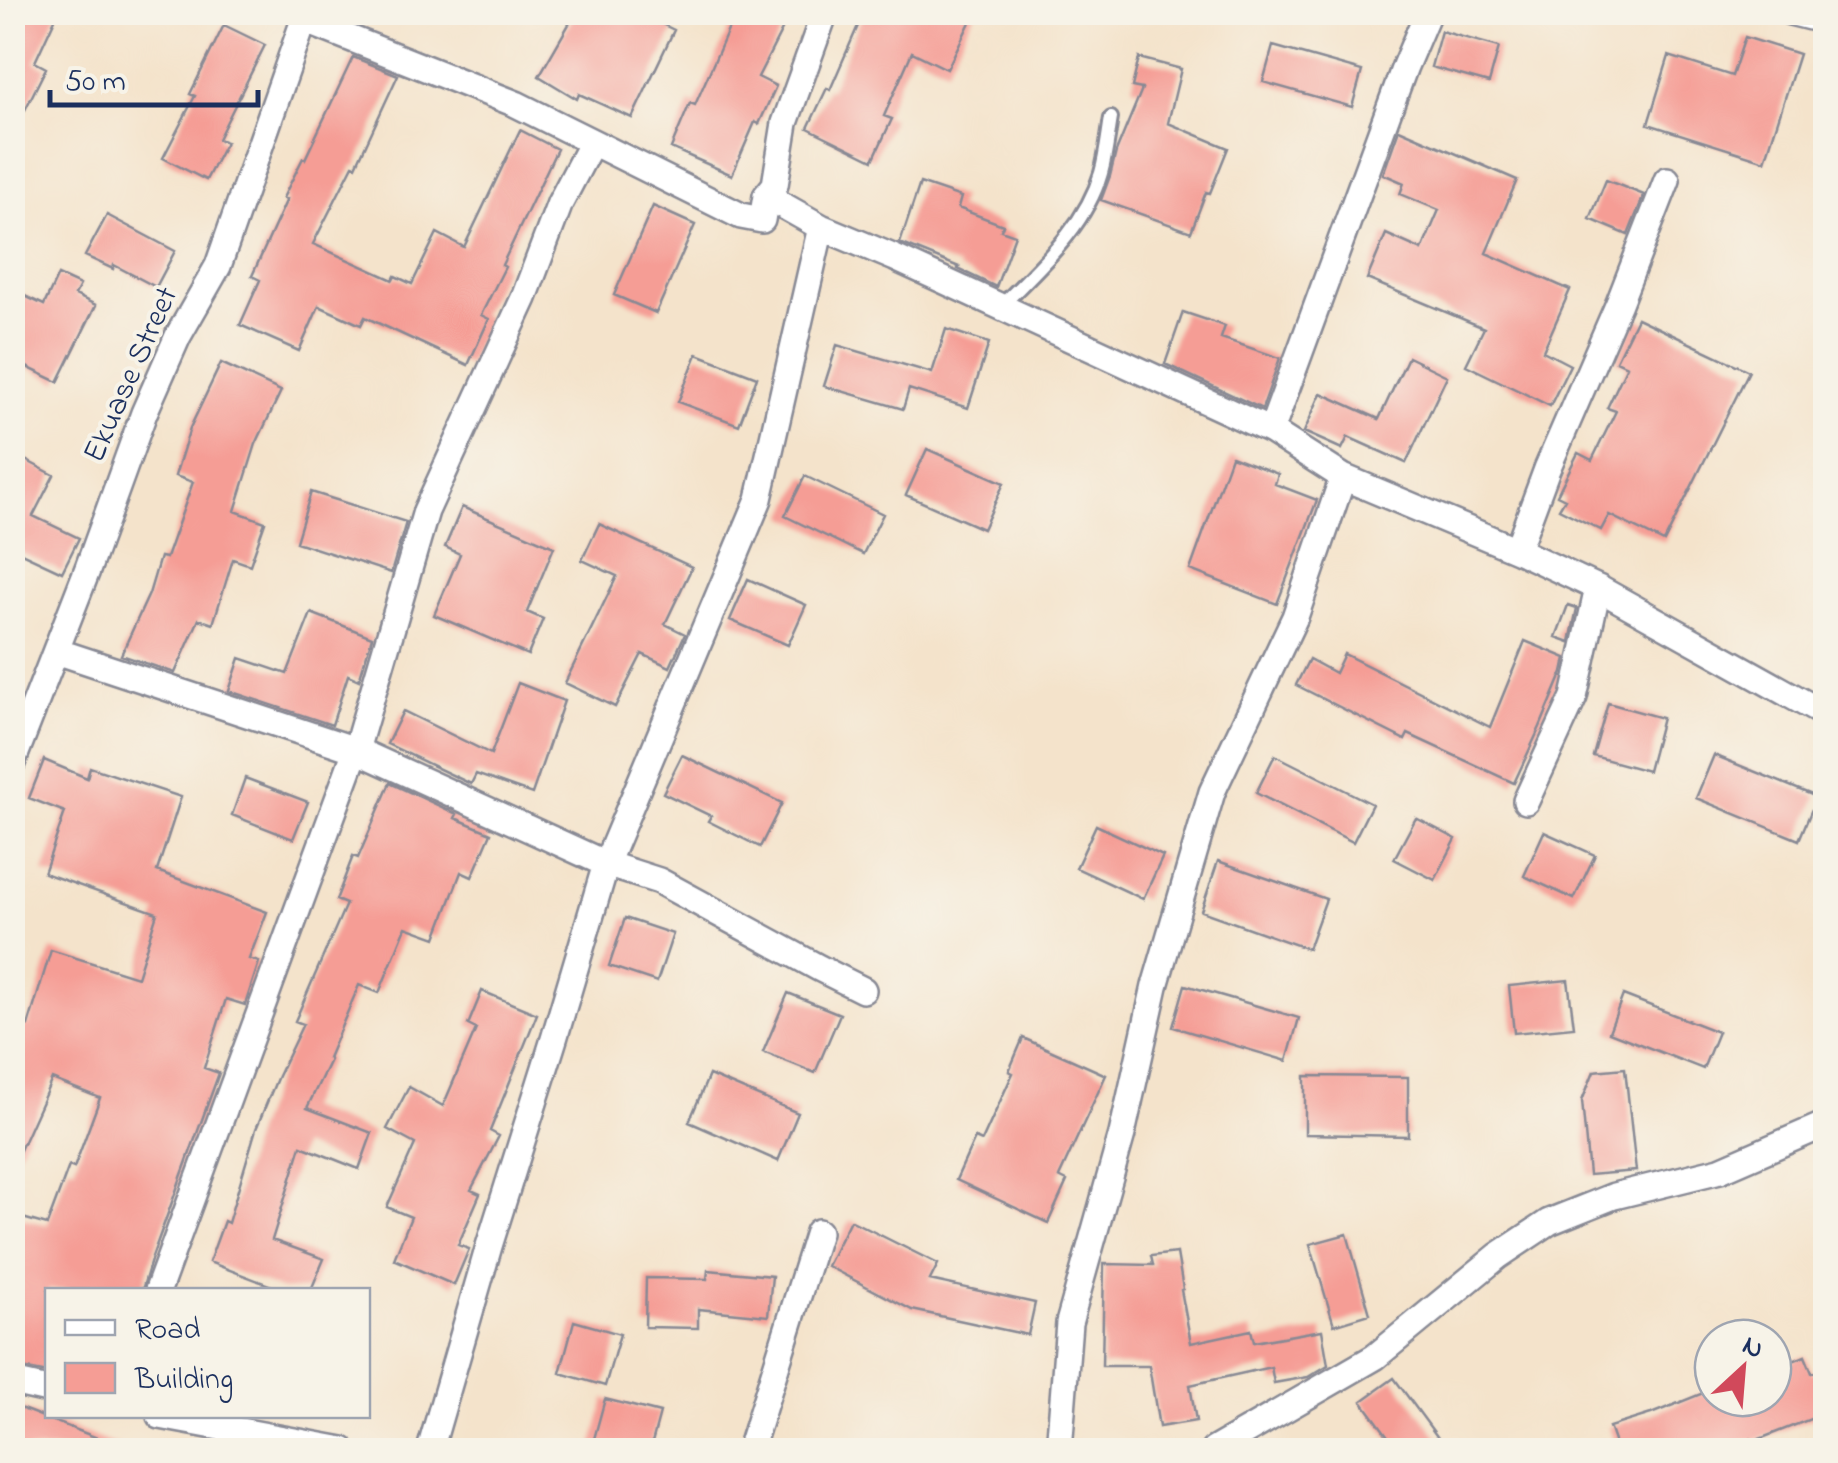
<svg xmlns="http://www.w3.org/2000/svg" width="1838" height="1463" font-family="'Indie Flower',sans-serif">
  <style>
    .building { fill: #f59d95 }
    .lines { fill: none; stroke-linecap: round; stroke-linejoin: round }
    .service-casing { stroke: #888994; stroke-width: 18 }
    .minor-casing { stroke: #888994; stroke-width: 30 }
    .service { stroke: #fff; stroke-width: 12 }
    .minor { stroke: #fff; stroke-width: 25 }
    .labels { text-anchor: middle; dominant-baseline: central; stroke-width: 8; stroke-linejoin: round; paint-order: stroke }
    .street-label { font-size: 32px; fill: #1b2f5e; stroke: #f7f3e8 }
  </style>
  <rect width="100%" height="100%" fill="#f7f3e8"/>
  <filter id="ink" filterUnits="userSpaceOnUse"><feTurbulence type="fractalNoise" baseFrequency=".01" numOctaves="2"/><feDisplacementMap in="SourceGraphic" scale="20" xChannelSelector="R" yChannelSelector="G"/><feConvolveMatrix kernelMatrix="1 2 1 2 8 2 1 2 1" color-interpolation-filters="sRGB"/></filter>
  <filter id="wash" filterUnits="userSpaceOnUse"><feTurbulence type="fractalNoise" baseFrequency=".0048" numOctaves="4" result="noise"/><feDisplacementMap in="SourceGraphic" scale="40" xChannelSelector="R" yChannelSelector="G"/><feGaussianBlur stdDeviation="2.25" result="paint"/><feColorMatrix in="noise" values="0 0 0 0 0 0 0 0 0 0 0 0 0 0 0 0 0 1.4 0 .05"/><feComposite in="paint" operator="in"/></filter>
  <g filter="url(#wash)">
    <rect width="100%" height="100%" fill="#f4e3cb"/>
    <g id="blocks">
      <path class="building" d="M12,12H58L35,62L46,68L12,136Z
        M576,12H637L674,30L632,118L579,94L577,99L539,76Z
        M736,12H791L758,77L776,86L759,124L755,122L732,175L671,148L690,103L695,105Z
        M864,12H975L947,69L912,52L884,116L892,119L873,160L808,128L827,88L830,90Z
        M224,25L265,45L218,139L226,142L206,180L163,158L195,96L190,94Z
        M1441,31L1499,47L1489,83L1431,67Z
        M1745,37L1799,54L1765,161L1648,124L1669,56L1732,76Z
        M1273,46L1362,71L1352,107L1263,82Z
        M353,57L398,75L356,166L353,165L313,244L393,280L395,276L412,284L437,233L464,247L520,130L557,149L502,265L505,267L481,315L489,319L468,365L365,317L361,325L319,306L299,351L240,325L260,280L252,276L287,199L283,198L303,158L305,159Z
        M1139,58L1181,69L1168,123L1228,148L1210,193L1206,192L1191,232L1101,200L1110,176L1116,152L1142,89L1132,87Z
        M1399,129L1517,180L1486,253L1570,290L1543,351L1570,365L1550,406L1466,365L1484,328L1367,279L1386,234L1422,250L1439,210L1400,194L1404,183L1383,174Z
        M1606,180L1644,195L1628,235L1590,219Z
        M920,183L961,197L958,208L1003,225L1001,230L1015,235L996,287L958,269L959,267L900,243Z
        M653,206L695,225L656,313L614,295Z
        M107,215L175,251L156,287L114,265L113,269L85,256Z
        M58,275L80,285L75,295L96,305L58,382L12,360V290L44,305Z
        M1183,312L1225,326L1221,338L1280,358L1262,409L1165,364Z
        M1637,318L1749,371L1664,542L1609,515L1601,530L1559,509L1565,499L1557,495L1578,453L1592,460L1616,411L1607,408L1627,366L1616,361Z
        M946,329L989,343L968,408L909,389L903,409L824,386L837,345L932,373Z
        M697,354L757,377L739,425L678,402Z
        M1408,357L1447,376L1406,463L1348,437L1342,449L1304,432L1321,393L1379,419Z
        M221,363L281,391L256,444L235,511L265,522L250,565L233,559L213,624L199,619L175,673L121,655L149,594L160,557L166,558L193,482L175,476L190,428Z
        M927,449L1004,483L983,529L906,495Z
        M12,453L54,475L33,516L79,538L62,572L15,550L12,555Z
        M1231,456L1278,474L1275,484L1317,500L1277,604L1190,570Z
        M805,476L883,514L863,554L785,516Z
        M311,492L406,522L391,573L296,542Z
        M462,507L554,547L527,612L543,619L528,655L434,615L460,554L445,547Z
        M599,524L692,567L665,624L685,634L670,667L642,654L615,707L565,683L617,576L582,560Z
        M748,579L806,605L788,645L730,620Z
        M1568,605L1577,608L1570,642L1556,637Z
        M311,613L372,637L359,680L348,675L332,725L229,691L240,658L287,674Z
        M1525,641L1566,658L1563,672L1540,727L1514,783L1408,734L1405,740L1296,685L1309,659L1335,673L1344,654L1490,727Z
        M518,683L564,701L532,794L476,774L471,784L387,744L403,711L491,754Z
        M1608,703L1662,718L1648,771L1593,756Z
        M682,755L782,803L760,847L708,821L711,816L663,793Z
        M1275,755L1372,804L1353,842L1256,793Z
        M1714,755L1817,797L1799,840L1696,798Z
        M44,760L87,778L90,767L181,797L157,871L267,912L249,959L259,962L245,1005L226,999L204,1068L219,1073L152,1257L142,1290H48V1373L12,1366V1215L47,1225L69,1166L74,1168L100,1098L52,1079L12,1168V1019L28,1026L51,950L137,977L157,913L44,873L65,812L29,798Z
        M245,778L308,802L293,839L232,815Z
        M390,783L457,814L455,818L491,833L472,877L461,872L436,938L406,927L379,993L359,985L328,1058L330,1060L307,1108L372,1133L359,1169L301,1146L272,1240L324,1259L311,1290H282L209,1262L224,1221L228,1223L256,1129L278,1076L303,1024L295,1021L346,904L336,900L353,856L358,858Z
        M1416,818L1456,839L1435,880L1394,859Z
        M1096,825L1163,856L1143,899L1076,868Z
        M1544,832L1595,855L1574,899L1524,876Z
        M1218,861L1326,899L1308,949L1201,911Z
        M625,918L673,934L657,982L609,966Z
        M1568,980L1574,1027L1514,1033L1509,986Z
        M1185,985L1299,1018L1287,1061L1173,1027Z
        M482,991L537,1014L490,1131L499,1136L471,1190L480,1194L458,1245L469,1249L454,1285L394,1259L411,1217L387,1207L415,1144L387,1129L409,1087L443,1106L476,1029L468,1025Z
        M788,993L840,1014L815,1073L763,1052Z
        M1623,995L1718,1032L1703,1069L1609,1032Z
        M1023,1038L1106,1075L1059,1177L1067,1181L1048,1223L956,1180L975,1138L982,1141L1013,1073L1009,1071Z
        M1625,1068L1636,1171L1589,1175L1582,1101L1594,1071Z
        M709,1075L798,1113L778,1161L689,1122Z
        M1305,1076L1408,1077V1136L1305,1134Z
        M850,1220L938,1264L930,1280L1035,1303L1028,1335L912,1310L827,1266Z
        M1347,1234L1370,1314L1334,1325L1310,1244Z
        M1177,1253L1183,1289L1181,1290L1191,1343L1251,1330L1254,1342L1322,1330L1328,1365L1308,1377L1274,1383L1271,1367L1190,1385L1196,1421L1159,1427L1149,1366H1102L1104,1264L1153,1265L1151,1256Z
        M708,1270L772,1276L768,1316L698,1309V1328L645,1327L646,1278L707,1279Z
        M574,1321L620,1334L605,1386L560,1373Z
        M1805,1356L1812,1373L1826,1368V1413L1752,1442L1751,1439L1722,1450H1617L1609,1427L1651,1414L1713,1389V1398H1773V1369Z
        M1394,1378L1447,1450H1398L1362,1401Z
        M605,1399L660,1413L650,1450H591Z
        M12,1405L126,1449L125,1450H12Z"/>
    </g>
  </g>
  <g filter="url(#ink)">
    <use href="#blocks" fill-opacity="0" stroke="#888994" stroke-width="2.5"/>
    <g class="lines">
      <g class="service-casing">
        <path id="service" d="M1001,306C1039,267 1085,228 1101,173C1106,156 1108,136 1111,118"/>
      </g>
      <g class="minor-casing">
        <path id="minor" d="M1790,12L1826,21
          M304,20L516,104L741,216L762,220L766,196L775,185L785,123L825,12
          M766,196L821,227L895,258L1271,431L1343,477L1517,550L1598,588L1826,715
          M1271,431L1405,66L1428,12
          M1517,550L1547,469L1619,303L1667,180
          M56,651L356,750L606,864L659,881L819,968L863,990
          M12,763L88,568L144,413L178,336L218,266L304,20L303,12
          M1526,801L1574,697L1598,588
          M158,1290L356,750L426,511L524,298L560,203L592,142
          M12,1382L48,1390
          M160,1416L343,1450
          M430,1450L489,1246L554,1039L606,864L759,499L821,227
          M750,1450L818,1232
          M1059,1450L1069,1323L1122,1134L1155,986L1212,792L1295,617L1343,477
          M1214,1450L1375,1357L1498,1256L1549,1222L1614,1196L1720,1170L1826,1124"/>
      </g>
      <use href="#service" class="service"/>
      <use href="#minor" class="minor"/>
    </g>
  </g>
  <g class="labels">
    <g class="street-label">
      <text transform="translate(132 375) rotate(-66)">Ekuase Street</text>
    </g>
  </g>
  <rect width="1838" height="1463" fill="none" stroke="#f7f3e8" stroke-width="50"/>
  <rect x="45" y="1288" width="325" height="130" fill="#f7f3e8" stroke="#9fa5b1" stroke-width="2.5"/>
  <rect x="65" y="1320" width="50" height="15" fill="#ffffff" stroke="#9fa5b1" stroke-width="2.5"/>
  <text x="135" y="1338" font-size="30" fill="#1b2f5e">Road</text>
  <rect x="65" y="1363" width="50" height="30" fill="#f59d95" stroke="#9fa5b1" stroke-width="2.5"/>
  <text x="135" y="1388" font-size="30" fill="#1b2f5e">Building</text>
  <g transform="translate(1743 1368) rotate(26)"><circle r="48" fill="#f7f3e8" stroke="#9fa5b1" stroke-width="2.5"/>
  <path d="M0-8L18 38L0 25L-18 38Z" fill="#d1495b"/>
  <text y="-15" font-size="28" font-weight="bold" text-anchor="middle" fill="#1b2f5e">N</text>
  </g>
  <path d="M50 90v15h208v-15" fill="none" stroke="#1b2f5e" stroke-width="5"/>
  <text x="65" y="90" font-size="30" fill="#1b2f5e" stroke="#f7f3e8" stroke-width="8" paint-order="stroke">50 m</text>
</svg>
